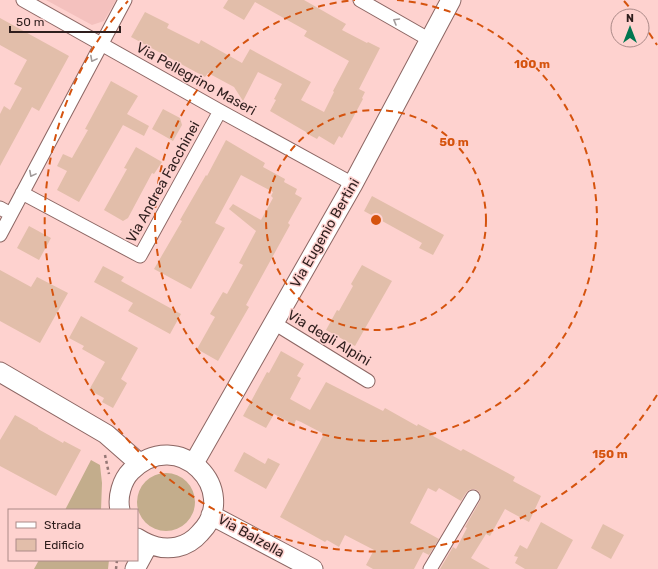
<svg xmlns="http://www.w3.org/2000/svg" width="658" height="569" font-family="Rubik,sans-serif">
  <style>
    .built { fill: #f4c1be }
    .green { fill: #c3ad8c }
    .building { fill: #e2beaa }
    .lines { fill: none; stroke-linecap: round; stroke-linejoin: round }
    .street-casing { stroke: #8c6663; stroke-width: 15 }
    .secondary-casing { stroke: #8c6663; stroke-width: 21 }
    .path { stroke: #957775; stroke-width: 2.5; stroke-dasharray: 3 3; stroke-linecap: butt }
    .street { stroke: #fff; stroke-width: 13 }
    .secondary { stroke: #fff; stroke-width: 19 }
    .oneway { stroke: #a19a99 }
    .ring { fill: none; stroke: #d5530e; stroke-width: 2; stroke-dasharray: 7 5 }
    .labels { text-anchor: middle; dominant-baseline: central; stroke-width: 3; stroke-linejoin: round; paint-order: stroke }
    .street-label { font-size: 14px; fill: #2e1e1d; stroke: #fed2cf }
    .centre { fill: #d5530e; stroke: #fed2cf; stroke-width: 2 }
    .ring-label { font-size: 12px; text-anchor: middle; font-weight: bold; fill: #d5530e; stroke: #fed2cf; stroke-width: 3; stroke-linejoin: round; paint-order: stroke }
  </style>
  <rect width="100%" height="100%" fill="#fed2cf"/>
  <path class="built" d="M46,0H116L104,21L92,25Z"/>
  <path class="green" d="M91,460L100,465L102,483L101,510H65Z
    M137 502a29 29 0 1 1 58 0a29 29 0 1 1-58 0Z
    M39,560H109L108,569H34Z"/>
  <path class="building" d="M228,0H304L346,24L342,30L367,43L368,42L380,48L359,89L365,92L362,98L363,99L342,138L339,136L334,145L319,136L317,139L306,133V132L270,111L276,100L274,99L282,84L258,72L243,101L234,87L208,73L205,77L131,37L145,12L169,24L167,28L199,44L201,40L242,63L250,49L311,82L301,100L324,112L334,92L333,91L349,61L304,36L307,31L255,2L244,20L223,8Z
    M0,18L69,56L39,111L32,107L0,166V114L4,106L10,110L22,88L14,84L27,60L0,45Z
    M111,81L138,96L127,114L149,126L144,136L123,125L79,202L57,190L67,171L57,166L63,154L72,158L88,130L85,129Z
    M163,109L180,118L182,125L173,141L152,129Z
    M226,140L265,163L263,167L285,179L284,182L297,189L295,194L302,198L288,223L290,225L246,305L249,307L218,361L197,349L215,317L210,314L223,292L227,294L243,265L239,263L256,231L229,209L233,204L261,220L273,198L271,196L273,192L241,175L215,223L225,228L191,289L154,269L182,221L180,220L206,175L207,176Z
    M136,147L162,162L154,174L152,173L128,218L123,221L104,210L127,169L124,168Z
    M372,196L444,235L433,255L419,248L422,243L364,211Z
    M29,226L51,238L39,260L17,248Z
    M362,265L392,281L355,346L326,330L337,310L339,311L353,286L351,284Z
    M103,266L124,277L121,281L181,314L170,334L128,311L133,303L94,282Z
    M0,270L31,287L37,277L68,293L40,343L0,321Z
    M81,316L138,348L121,379L127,383L113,408L102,402L104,398L89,390L105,362L82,349L84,346L69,338Z
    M281,351L304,364L297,376L301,378L290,399L310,410L326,382L383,411L385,408L417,426L418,424L435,433L433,436L461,451L463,449L515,477L513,481L541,496L529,522L505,509L490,536L486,534L471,558L490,569H440L453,547L456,549L467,528L465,527L480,501V493L477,490L474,489L469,490L466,493L461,501L439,488L436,492L428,488L410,523L439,539L429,555L423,552L414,569H373L366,565L374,550L345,535L339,547L327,540L325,542L280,517L324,434L301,422L296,420L294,425L274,414L266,428L243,416L267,372L269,373Z
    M15,415L38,428V429L63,443L64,441L81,450L56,496L0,466V440Z
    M244,452L265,464L268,458L280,464L266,489L234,471Z
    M541,522L573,540L557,569H525L515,563L518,557L514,556L520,545L527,549Z
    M603,524L624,535L611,559L591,548Z"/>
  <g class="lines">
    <g class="street-casing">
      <path id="street" d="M23,0L220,111L353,184
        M360,0L430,40
        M22,193L140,256L220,111
        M0,208L11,214
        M0,235L125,0
        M274,323L368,381
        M430,569L473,497"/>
    </g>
    <g class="secondary-casing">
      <path id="secondary" d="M0,372L106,434L139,463
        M194,463L353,184L451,0
        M120,510C117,497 122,480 131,471C178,424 242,491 200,533C194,540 186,545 177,547C162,550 150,546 137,538
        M211,515L313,569
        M135,569L148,545"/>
    </g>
    <path class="path" d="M105,455L109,474
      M116,569L117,560"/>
    <use href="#street" class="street"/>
    <use href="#secondary" class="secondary"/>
  </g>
  <defs><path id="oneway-chevron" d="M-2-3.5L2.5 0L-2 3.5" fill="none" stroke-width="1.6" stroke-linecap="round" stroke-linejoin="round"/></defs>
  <g class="oneway">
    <use href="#oneway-chevron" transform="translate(396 21) rotate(-150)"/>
    <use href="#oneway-chevron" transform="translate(93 59) rotate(118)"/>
    <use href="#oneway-chevron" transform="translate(32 174) rotate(118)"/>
  </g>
  <g class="ring">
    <circle cx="376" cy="220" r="110"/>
    <path d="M397 0A221 221 0 1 1 355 0"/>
    <path d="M657 395A331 331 0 1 1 128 1M624 1A331 331 0 0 1 635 14M642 23A331 331 0 0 1 657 45"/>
  </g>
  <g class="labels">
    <g class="street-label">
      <text transform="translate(196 79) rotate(29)">Via Pellegrino Maseri</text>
      <text transform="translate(163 182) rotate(-61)">Via Andrea Facchinei</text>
      <text transform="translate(325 233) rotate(-60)">Via Eugenio Bertini</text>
      <text transform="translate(329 338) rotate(31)">Via degli Alpini</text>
      <text transform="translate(251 536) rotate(29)">Via Balzella</text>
    </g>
  </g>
  <circle cx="376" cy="220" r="6" class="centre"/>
  <g class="ring-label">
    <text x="532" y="68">100 m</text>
    <text x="454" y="146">50 m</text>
    <text x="610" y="458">150 m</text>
  </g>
  <rect x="8" y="509" width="130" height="52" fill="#fed2cf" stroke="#ab8a88"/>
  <rect x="16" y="522" width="20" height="6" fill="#ffffff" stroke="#ab8a88"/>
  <text x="44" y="529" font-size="12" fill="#2e1e1d">Strada</text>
  <rect x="16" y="539" width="20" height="12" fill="#e2beaa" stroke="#ab8a88"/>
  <text x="44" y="549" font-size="12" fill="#2e1e1d">Edificio</text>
  <g transform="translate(630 28)"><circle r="19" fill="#fed2cf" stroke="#ab8a88"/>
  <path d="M0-3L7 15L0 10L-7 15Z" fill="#017650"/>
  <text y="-6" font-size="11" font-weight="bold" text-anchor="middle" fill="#2e1e1d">N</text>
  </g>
  <path d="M10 26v6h110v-6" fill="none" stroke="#2e1e1d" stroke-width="2"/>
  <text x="16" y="26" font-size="12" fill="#2e1e1d" stroke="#fed2cf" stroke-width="3" paint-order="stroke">50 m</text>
</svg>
